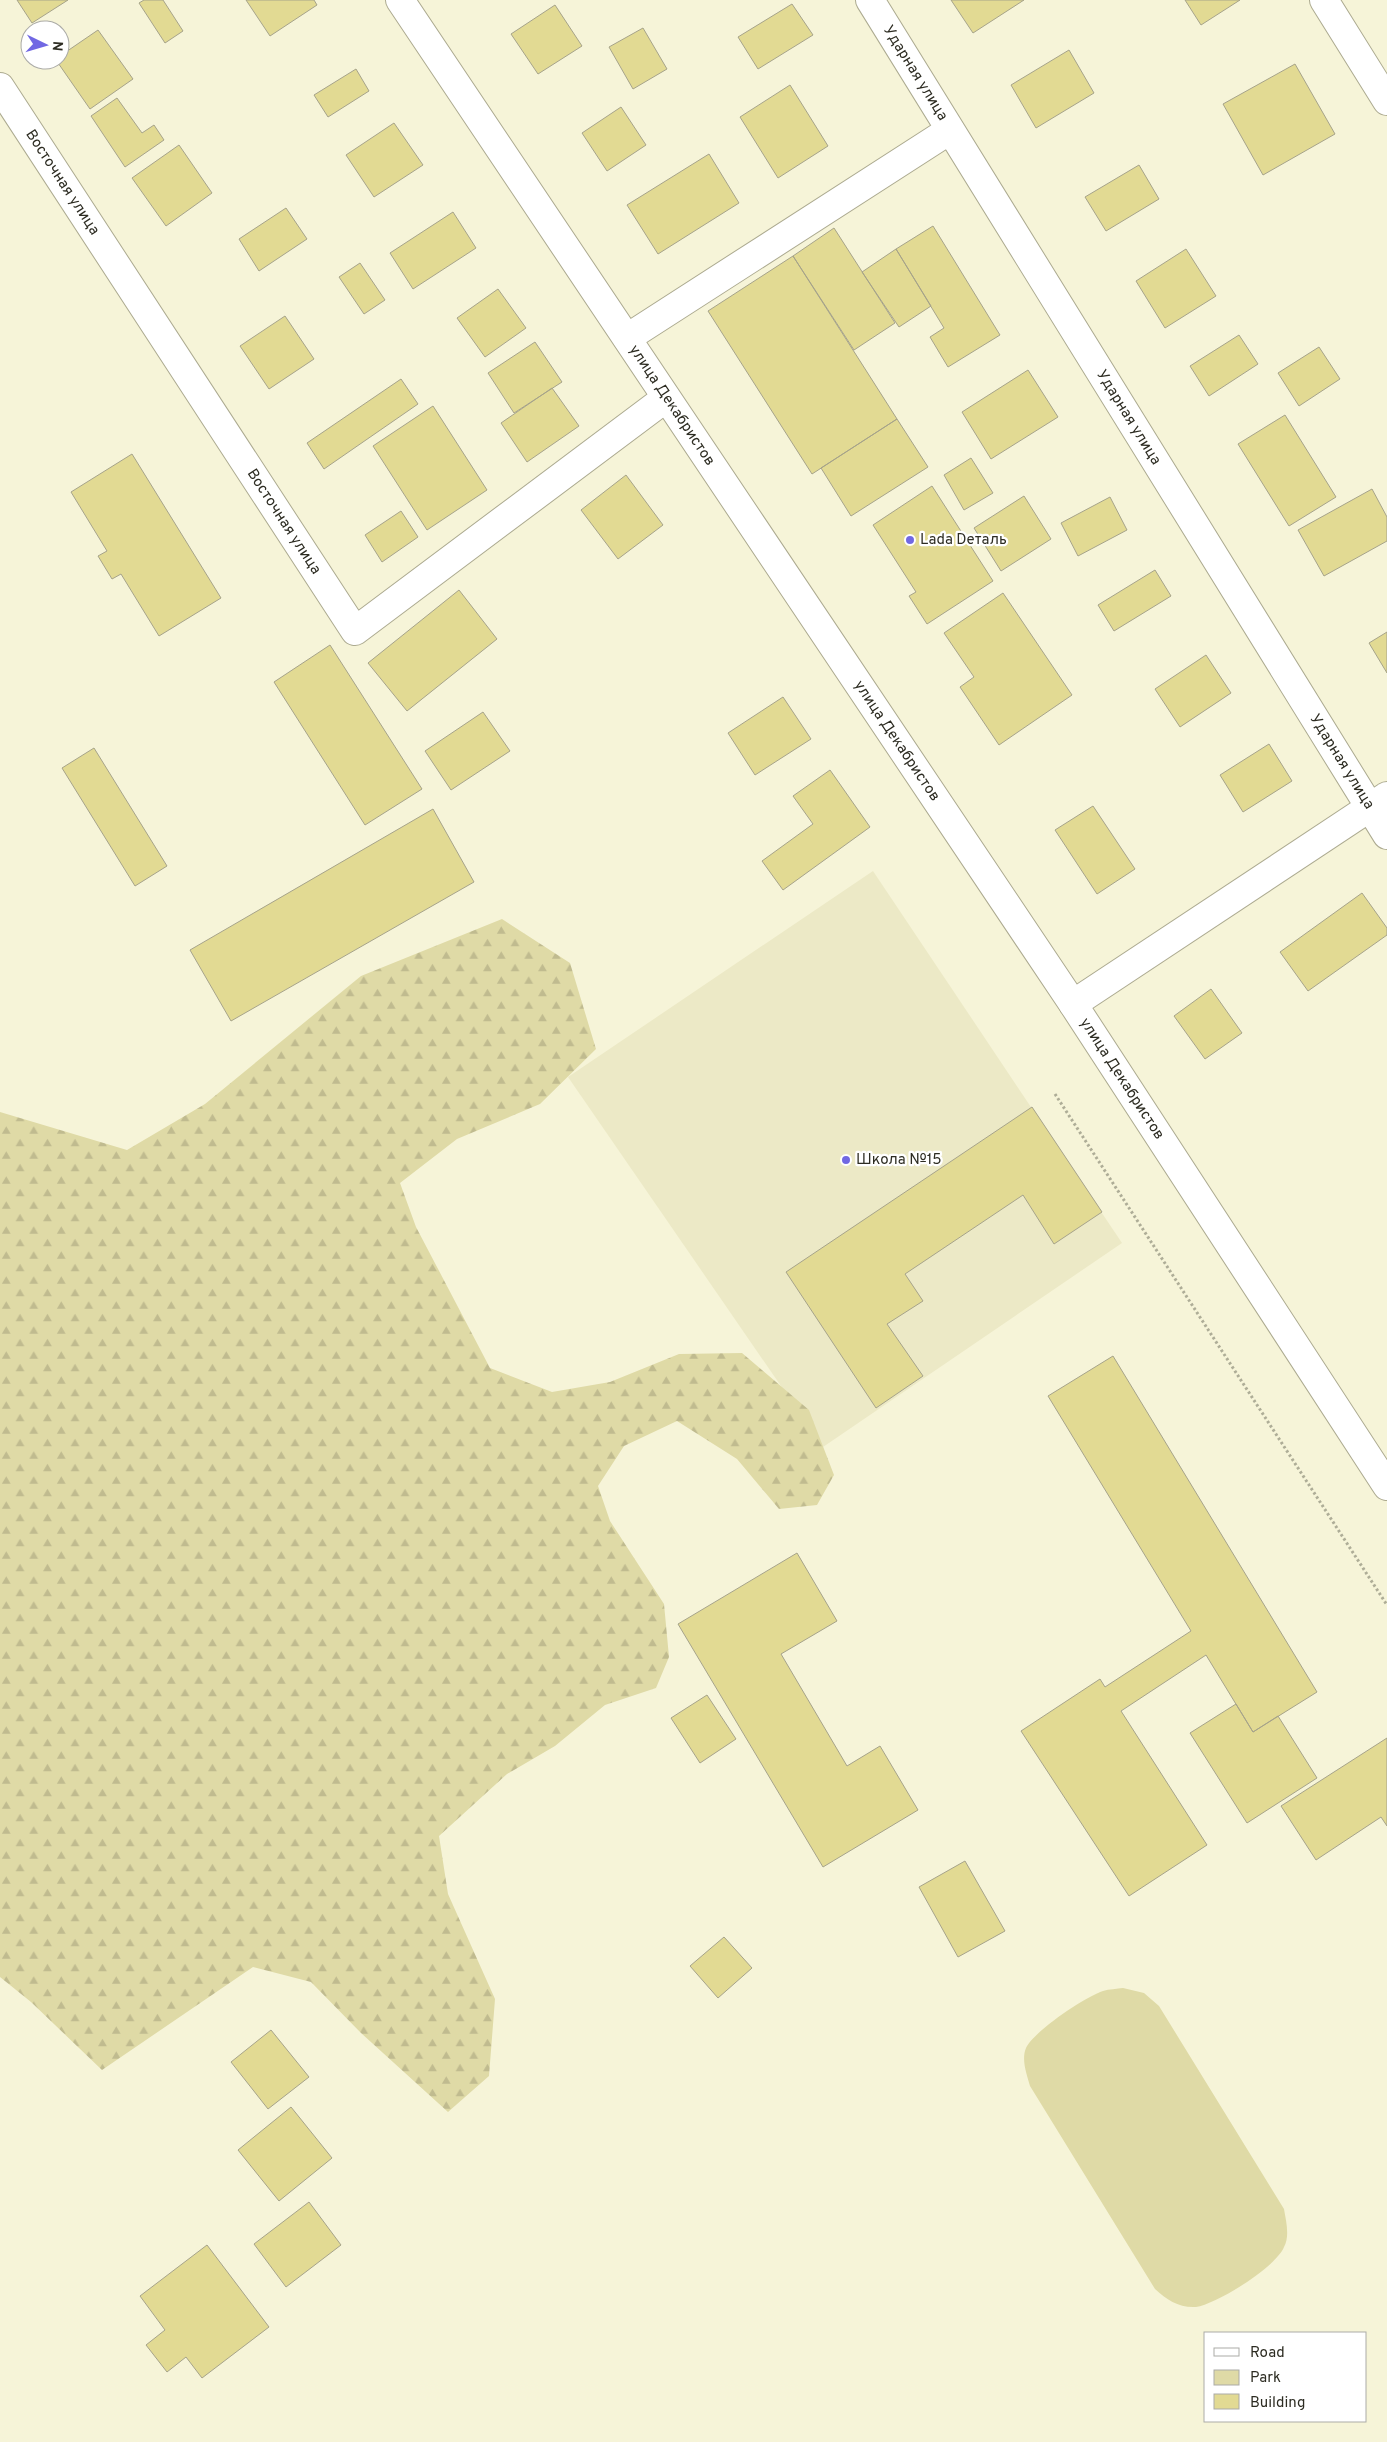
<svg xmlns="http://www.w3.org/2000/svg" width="1387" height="2442" font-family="Overpass,sans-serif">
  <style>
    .built { fill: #ece9c6 }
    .forest { fill: url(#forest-firs) }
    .park { fill: #dfdaa6 }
    .building { fill: #e2da93; stroke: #a6a38a }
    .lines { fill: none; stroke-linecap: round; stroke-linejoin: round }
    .minor-casing { stroke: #acaa90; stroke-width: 30 }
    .primary-casing { stroke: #acaa90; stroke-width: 30 }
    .path { stroke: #aead97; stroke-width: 3; stroke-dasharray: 2.5 2.5; stroke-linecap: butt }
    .minor { stroke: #fff; stroke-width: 28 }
    .primary { stroke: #fff; stroke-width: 28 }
    .poi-dot { fill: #7168e3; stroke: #fff; stroke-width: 2 }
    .labels { text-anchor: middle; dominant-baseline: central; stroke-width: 4.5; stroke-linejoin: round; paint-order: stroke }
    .street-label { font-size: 15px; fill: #2d2c22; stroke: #fff }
    .poi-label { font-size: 15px; fill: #2d2c22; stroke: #fff; text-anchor: start }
  </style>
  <defs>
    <pattern id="forest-firs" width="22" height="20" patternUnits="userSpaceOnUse" patternTransform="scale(1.25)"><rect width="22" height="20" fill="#dfdaa6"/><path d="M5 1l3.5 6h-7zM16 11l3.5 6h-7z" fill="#c0bb8f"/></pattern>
  </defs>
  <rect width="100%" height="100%" fill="#f6f4d8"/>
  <path class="built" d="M873,871L1122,1243L823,1447L568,1077Z"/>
  <path class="forest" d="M502,919L570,963L596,1049L540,1104L457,1139L400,1183L416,1227L490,1368L552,1392L610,1382L679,1354L742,1353L809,1410L834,1475L817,1505L779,1509L737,1459L677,1421L624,1446L598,1486L610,1521L664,1604L669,1657L656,1688L605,1705L555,1746L507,1774L439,1836L448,1894L495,1999L489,2076L448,2112L361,2033L311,1982L253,1967L102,2070L31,2002L0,1977V1112L127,1150L205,1104L361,976Z"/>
  <path class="park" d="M1123,1988L1144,1993L1159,2006L1284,2209C1286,2221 1290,2236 1284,2247C1276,2267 1217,2304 1196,2307C1179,2308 1167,2300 1155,2289L1030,2086C1027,2075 1021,2060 1026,2048C1034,2031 1085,1997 1103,1991C1109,1989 1117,1989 1123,1988Z"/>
  <path class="building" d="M17,0H68L32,23Z
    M144,0H163L183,31L165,43L139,3Z
    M246,0H314L317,5L270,36Z
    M951,0H1024L973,33Z
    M1185,0H1240L1201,25Z
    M792,4L813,35L758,69L738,37Z
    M555,5L582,46L538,74L511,34Z
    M643,28L667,69L633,89L609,47Z
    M98,30L133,79L90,109L56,60H60V56Z
    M1069,50L1094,93L1036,128L1011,85Z
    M1295,64L1335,134L1263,175L1223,104Z
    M356,69L369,91L328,117L314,95Z
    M790,85L828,146L778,178L740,117Z
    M117,98L142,133L154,125L164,140L125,167L91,116Z
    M621,107L646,145L607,171L582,133Z
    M394,123L423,165L374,197L346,155Z
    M179,145L212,193L166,226L132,178Z
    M709,154L739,203L658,254L627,205Z
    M1139,165L1159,199L1106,231L1085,197Z
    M286,208L307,239L259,271L239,239Z
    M453,212L476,248L413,289L390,253Z
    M933,226L1000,335L948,367L930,337L944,328L896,249Z
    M834,228L895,323L854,350L793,256Z
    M896,249L931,306L899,327L862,272Z
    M1186,249L1216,296L1165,328L1136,281Z
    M793,256L897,419L812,474L708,311Z
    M360,263L385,300L364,314L339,277Z
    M498,289L526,328L485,357L457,318Z
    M285,316L314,359L269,389L240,346Z
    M1239,335L1258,364L1209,396L1190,366Z
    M535,342L562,382L514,413L488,373Z
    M1319,347L1340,379L1299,406L1278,373Z
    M1028,370L1058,417L991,459L962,412Z
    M401,379L418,404L324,469L307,443Z
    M552,388L579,426L527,462L501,423Z
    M433,406L487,490L427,530L373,446Z
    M1285,415L1336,497L1289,526L1238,444Z
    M897,419L928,467L851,516L821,468Z
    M132,454L221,598L159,636L121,574L112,579L98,556L107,551L71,492Z
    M971,458L993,493L964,510L944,475Z
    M626,475L663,525L618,559L581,510Z
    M932,486L993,581L927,624L909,596L916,592L873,525Z
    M1372,489L1387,517V541L1324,576L1298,530Z
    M1024,496L1051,539L1001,571L974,528Z
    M1110,497L1127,530L1078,556L1061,523Z
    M401,511L418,537L382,562L365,535Z
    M1155,570L1171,596L1114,631L1098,605Z
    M459,590L497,639L407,711L368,663Z
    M1003,593L1072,695L999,745L960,687L974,677L944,633Z
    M1387,632V673L1369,643Z
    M330,645L422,789L365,825L274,682Z
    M1206,655L1231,693L1180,727L1155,689Z
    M783,697L811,739L755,775L728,733Z
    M483,712L510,751L451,790L425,751Z
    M1269,744L1292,781L1243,812L1220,775Z
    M94,748L167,866L135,886L62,768Z
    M830,770L870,827L783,890L762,861L813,824L793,796Z
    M1093,806L1135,869L1097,894L1055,830Z
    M433,809L474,882L231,1021L190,950Z
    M1362,893L1387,928V935L1308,991L1280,952Z
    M1211,989L1242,1033L1205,1059L1174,1016Z
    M1032,1107L1102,1212L1054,1244L1023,1195L905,1274L923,1301L887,1324L923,1376L876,1408L786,1272Z
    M1113,1356L1317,1692L1253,1732L1206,1655L1121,1711L1207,1845L1129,1896L1021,1731L1100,1679L1105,1687L1191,1631L1048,1396Z
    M797,1553L837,1621L781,1654L847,1766L880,1746L918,1810L823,1867L678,1624Z
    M707,1695L736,1739L700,1763L671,1718Z
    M1236,1704L1253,1732L1278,1716L1317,1778L1247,1823L1190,1733Z
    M1387,1738V1826L1381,1817L1316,1860L1281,1806Z
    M965,1861L1005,1931L958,1957L919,1887Z
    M724,1937L752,1968L718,1998L690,1966Z
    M271,2030L309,2077L268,2109L231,2062Z
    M291,2107L332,2158L279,2201L238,2150Z
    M309,2202L341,2245L286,2287L254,2244Z
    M207,2245L269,2327L202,2378L186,2357L167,2372L146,2345L165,2330L140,2296Z"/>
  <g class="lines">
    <g class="minor-casing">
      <g id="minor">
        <path id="s1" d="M870,0L1387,835"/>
        <path d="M1324,0L1387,101"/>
        <path id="s2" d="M0,87L355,631L666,398"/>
        <path d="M627,338L950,130"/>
        <path d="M1073,1004L1387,796"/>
      </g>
    </g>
    <g class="primary-casing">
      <g id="primary">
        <path id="s3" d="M400,0L1073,1004L1387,1486"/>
      </g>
    </g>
    <path class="path" d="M1055,1094L1387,1605"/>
    <use href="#minor" class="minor"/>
    <use href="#primary" class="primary"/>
  </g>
  <g class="poi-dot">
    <circle cx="910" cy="540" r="5"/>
    <circle cx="846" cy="1160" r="5"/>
  </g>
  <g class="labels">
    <g class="street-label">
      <text stroke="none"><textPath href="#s1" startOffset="86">Ударная улица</textPath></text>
      <text stroke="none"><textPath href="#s2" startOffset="114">Восточная улица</textPath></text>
      <text stroke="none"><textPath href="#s3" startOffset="488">улица Декабристов</textPath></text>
      <text stroke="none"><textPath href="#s1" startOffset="491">Ударная улица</textPath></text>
      <text stroke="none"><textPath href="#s2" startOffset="519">Восточная улица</textPath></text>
      <text stroke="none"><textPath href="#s3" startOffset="892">улица Декабристов</textPath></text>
      <text stroke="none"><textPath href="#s1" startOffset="896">Ударная улица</textPath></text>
      <text stroke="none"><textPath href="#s3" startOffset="1298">улица Декабристов</textPath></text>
    </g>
    <g class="poi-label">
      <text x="920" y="540">Lada Dеталь</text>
      <text x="856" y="1160">Школа №15</text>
    </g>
  </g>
  <rect x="1204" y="2332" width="162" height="90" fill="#ffffff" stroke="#ababa7"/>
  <rect x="1214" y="2348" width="25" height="8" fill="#ffffff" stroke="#ababa7"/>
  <text x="1250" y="2357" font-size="15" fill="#2d2c22">Road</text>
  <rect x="1214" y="2370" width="25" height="15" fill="#dfdaa6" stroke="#ababa7"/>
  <text x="1250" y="2382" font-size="15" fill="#2d2c22">Park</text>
  <rect x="1214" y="2394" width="25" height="15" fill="#e2da93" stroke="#ababa7"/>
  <text x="1250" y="2407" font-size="15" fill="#2d2c22">Building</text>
  <g transform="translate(45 45) rotate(95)"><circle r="24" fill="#ffffff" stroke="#ababa7"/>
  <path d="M0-4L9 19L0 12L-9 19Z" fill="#7168e3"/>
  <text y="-8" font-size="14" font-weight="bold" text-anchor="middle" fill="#2d2c22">N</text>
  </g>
</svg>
